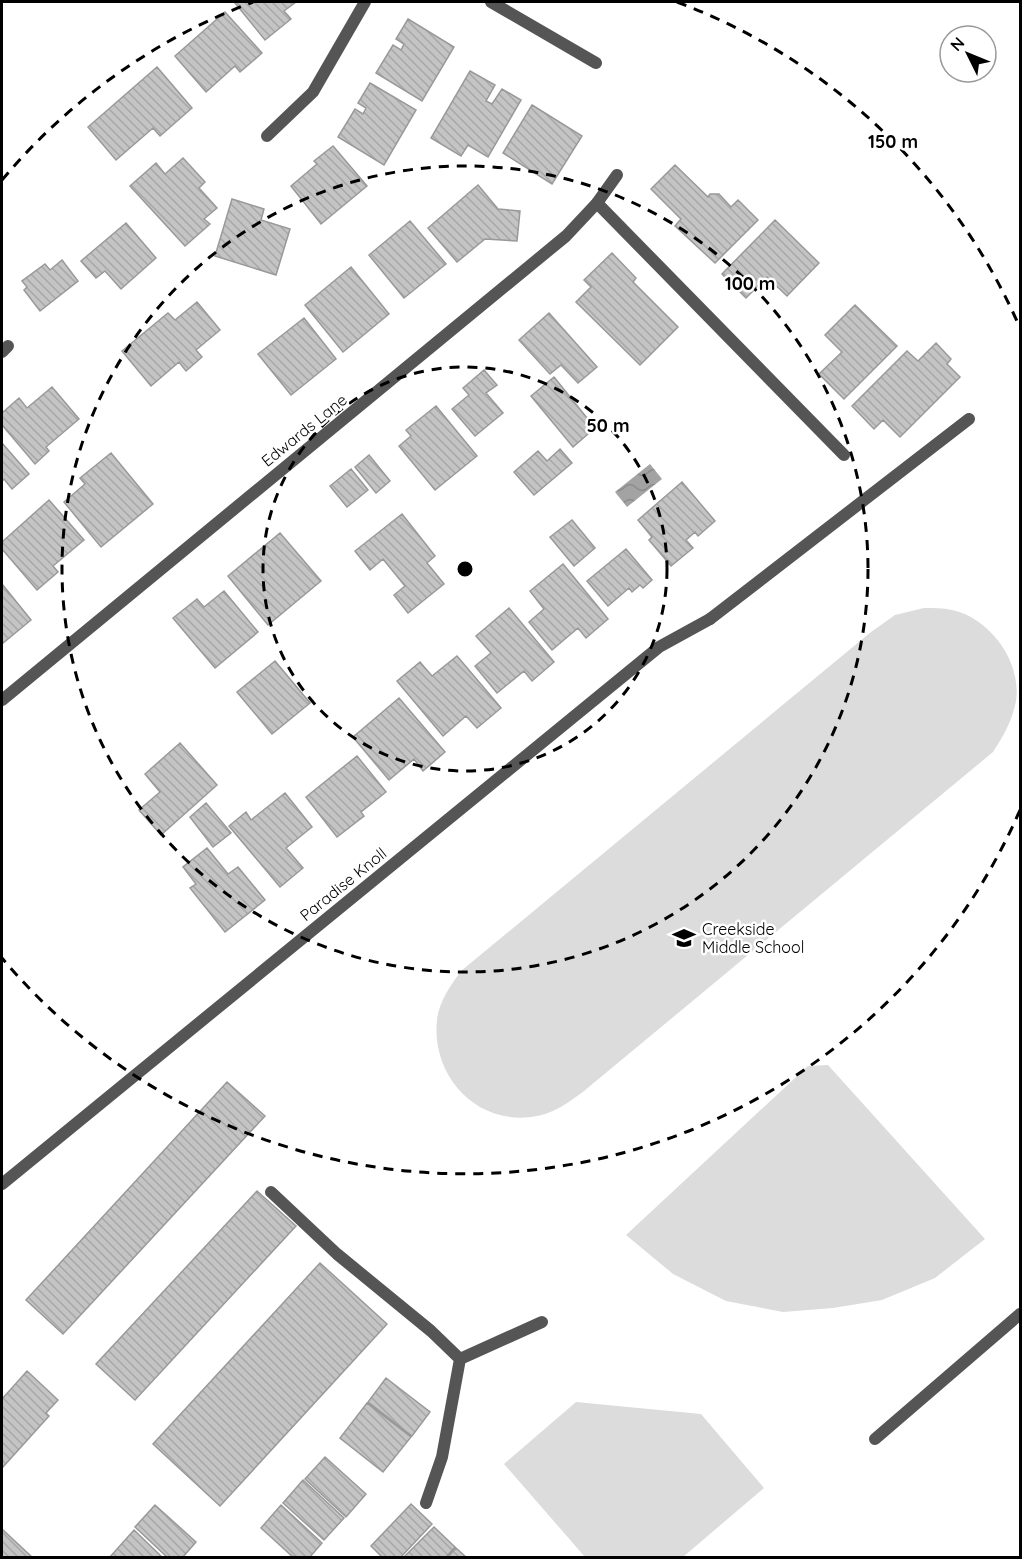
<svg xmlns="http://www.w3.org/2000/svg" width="1022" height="1559" font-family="Quicksand,sans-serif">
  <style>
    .grass { fill: #dcdcdc }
    .water { fill: url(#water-waves) }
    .building { fill: url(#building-back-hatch); stroke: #999; stroke-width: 1.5 }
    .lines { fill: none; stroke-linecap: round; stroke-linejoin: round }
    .lane { stroke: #555; stroke-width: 12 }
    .street { stroke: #555; stroke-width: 12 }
    .ring { fill: none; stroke: #000; stroke-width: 3; stroke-dasharray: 10 8 }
    .labels { text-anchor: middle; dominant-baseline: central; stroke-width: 5; stroke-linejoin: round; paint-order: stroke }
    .street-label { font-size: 16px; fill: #000; stroke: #fff }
    .poi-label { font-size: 16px; fill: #000; stroke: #fff; text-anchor: start }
    .centre { fill: #000; stroke: #fff; stroke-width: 3 }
    .ring-label { font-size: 18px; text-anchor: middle; font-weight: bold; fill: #000; stroke: #fff; stroke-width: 5; stroke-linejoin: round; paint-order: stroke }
  </style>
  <defs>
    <pattern id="water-waves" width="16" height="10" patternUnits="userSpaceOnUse" patternTransform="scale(1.5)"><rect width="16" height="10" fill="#a3a3a3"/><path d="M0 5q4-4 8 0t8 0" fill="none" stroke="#8b8b8b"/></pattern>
    <pattern id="building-back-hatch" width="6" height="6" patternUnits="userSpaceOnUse" patternTransform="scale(1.5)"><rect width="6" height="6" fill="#c4c4c4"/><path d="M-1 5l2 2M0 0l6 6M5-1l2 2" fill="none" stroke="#a7a7a7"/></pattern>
  </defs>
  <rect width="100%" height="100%" fill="#fff"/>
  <path class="grass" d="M924,608C933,608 943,608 952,610C990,618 1022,662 1016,701C1012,721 1004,735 993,752L584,1091C568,1103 552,1115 531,1117C474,1124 431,1074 437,1020C439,1001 451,985 461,971L871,632L895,615Z
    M828,1065L985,1239L935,1278L882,1300L833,1308L783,1312L726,1301L673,1274L626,1235L808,1066Z
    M576,1402L701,1414L764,1488L683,1557H585L504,1464Z"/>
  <path class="water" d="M650,464L662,479L627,507L615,492Z"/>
  <path class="building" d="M237,2H296L284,11L291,19L265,40L235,3Z
    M225,12L262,53L240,72L235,66L206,92L175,56Z
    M408,19L454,47L422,101L376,73L393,45L401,50L404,44L396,39Z
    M157,67L192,108L160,136L153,128L116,160L88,127Z
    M470,71L495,85L486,101L492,104L502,89L521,100L488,157L468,145L461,156L431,138Z
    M370,83L416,110L384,165L338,137L355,109L363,114L366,108L358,103Z
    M532,105L582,136L552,184L503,153Z
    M333,146L367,186L321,224L291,186L317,164L314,161Z
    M183,158L205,182L199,188L217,208L204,219L210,224L185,246L130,186L156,163L165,174Z
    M675,165L708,197L710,194H719L731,207L738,200L758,220L715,263L675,226L681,219L651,189Z
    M478,185L498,209L520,211L517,241L485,239L457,262L428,228Z
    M232,199L264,209L261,220L290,229L276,275L215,256Z
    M775,220L819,263L787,296L767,277L746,298L722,274Z
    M410,221L446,264L404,298L369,255Z
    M126,223L156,258L121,289L105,271L96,278L81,261Z
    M612,253L636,278L633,282L678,327L640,365L576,302L591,287L584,280Z
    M62,260L78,281L40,311L24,290L27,287L22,281L45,264L50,270Z
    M351,267L389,314L343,352L305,305Z
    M197,302L220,330L196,350L202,357L186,371L179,362L151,386L122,351L168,313L175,320Z
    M855,305L897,346L844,399L819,374L842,352L825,335Z
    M549,313L597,367L578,383L561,365L550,374L519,340Z
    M304,318L336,359L291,395L258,354Z
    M936,343L951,359L947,364L960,377L900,437L883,420L874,429L852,406L907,351L918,361Z
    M484,370L497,385L486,393L503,413L475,436L452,409L469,395L463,388Z
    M554,377L595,428L573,447L531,396Z
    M52,387L79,419L46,447L49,451L35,464L2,425V413L19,398L27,408Z
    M436,406L477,456L435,490L399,446L411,436L406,430Z
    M2,443L29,474L12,489L4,479L2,481Z
    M560,449L572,463L534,495L514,472L538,451L547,461Z
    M111,453L153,504L101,547L64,502L85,484L80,478Z
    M369,455L390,481L376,493L355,467Z
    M351,469L368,490L347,507L330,486Z
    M682,482L715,521L698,536L695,532L686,540L693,548L671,566L649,540L652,537L638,520Z
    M49,500L84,540L53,566L58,572L37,590L2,549V542Z
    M402,514L435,556L427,563L444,584L408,613L394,595L405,586L383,559L370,570L355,551Z
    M572,520L595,548L574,566L550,537Z
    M280,533L321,581L268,625L228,576Z
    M626,549L652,580L643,588L640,585L632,592L629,588L608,606L587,581Z
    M563,564L608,619L586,638L578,628L552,650L529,622L544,609L530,591Z
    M2,584L31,620L3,643L2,641Z
    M224,591L258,632L215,668L173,618L197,599L204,607Z
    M509,608L554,662L532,681L524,671L497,693L475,666L491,653L476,636Z
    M457,656L501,708L477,728L466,716L443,736L397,681L420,662L432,676Z
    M275,661L310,703L272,734L237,692Z
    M399,698L445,752L423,771L414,759L389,780L353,737Z
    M180,743L217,785L161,835L139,810L160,792L145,774Z
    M357,756L386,792L361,812L364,816L337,837L306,797Z
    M285,793L312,827L286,848L303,868L280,887L229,826L246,812L251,820Z
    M206,803L231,833L213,847L190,817Z
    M207,848L228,874L238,867L265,900L225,932L190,888L196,884L183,867Z
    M227,1082L265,1116L63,1334L26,1300Z
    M257,1191L296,1226L135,1400L96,1364Z
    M320,1263L387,1324L220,1506L153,1444Z
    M27,1371L58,1400L46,1413L49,1416L2,1468V1399Z
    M386,1378L430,1412L412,1436L368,1402Z
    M367,1403L411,1437L383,1472L340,1438Z
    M325,1457L366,1494L346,1517L305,1479Z
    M303,1480L344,1518L324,1540L283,1503Z
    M411,1504L432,1524L400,1558H383L371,1546Z
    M155,1505L196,1542L182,1558H168L135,1527Z
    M281,1505L322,1543L309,1558H294L261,1528Z
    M434,1527L455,1547L445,1558H403Z
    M2,1529L33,1558H2Z
    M134,1530L163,1558H109Z
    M456,1548L467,1558H447Z"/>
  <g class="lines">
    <path class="lane" d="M597,203L844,455
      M710,619L969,419
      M271,1192L337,1254L431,1331L460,1359
      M460,1359L542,1322
      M875,1439L1020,1314
      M426,1503L442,1457L460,1359"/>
    <path class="street" d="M491,2L596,63
      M267,136L313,92L365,2
      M2,352L8,346
      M2,700L566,236L597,203L617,175
      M2,1184L659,647L710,619"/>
  </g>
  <g class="ring">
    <circle cx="465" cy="569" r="202"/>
    <circle cx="465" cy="569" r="403"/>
    <path d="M1020 810A605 605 0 0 1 2 958M2 180A605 605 0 0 1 253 2M677 2A605 605 0 0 1 1020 328"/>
  </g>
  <defs>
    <g id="school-bare" transform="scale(1.8)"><path d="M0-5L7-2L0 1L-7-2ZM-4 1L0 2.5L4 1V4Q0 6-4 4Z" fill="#000" stroke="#fff" stroke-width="2.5" paint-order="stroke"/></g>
  </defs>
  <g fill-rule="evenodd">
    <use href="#school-bare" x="684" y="938"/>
  </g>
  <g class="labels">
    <g class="street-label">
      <text transform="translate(304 430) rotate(-39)">Edwards Lane</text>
      <text transform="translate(343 884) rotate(-39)">Paradise Knoll</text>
    </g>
    <g class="poi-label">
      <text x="702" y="929">Creekside<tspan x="702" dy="18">Middle School</tspan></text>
    </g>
  </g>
  <circle cx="465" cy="569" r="9" class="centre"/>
  <g class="ring-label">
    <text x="893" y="148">150 m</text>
    <text x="750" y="290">100 m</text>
    <text x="608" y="432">50 m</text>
  </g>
  <rect width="1022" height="1559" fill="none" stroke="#000000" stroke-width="6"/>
  <g transform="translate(968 54) rotate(313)"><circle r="28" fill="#ffffff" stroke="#999999" stroke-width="1.5"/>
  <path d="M0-4.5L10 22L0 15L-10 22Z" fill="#000000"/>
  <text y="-9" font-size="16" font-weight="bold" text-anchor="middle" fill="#000000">N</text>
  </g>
</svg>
